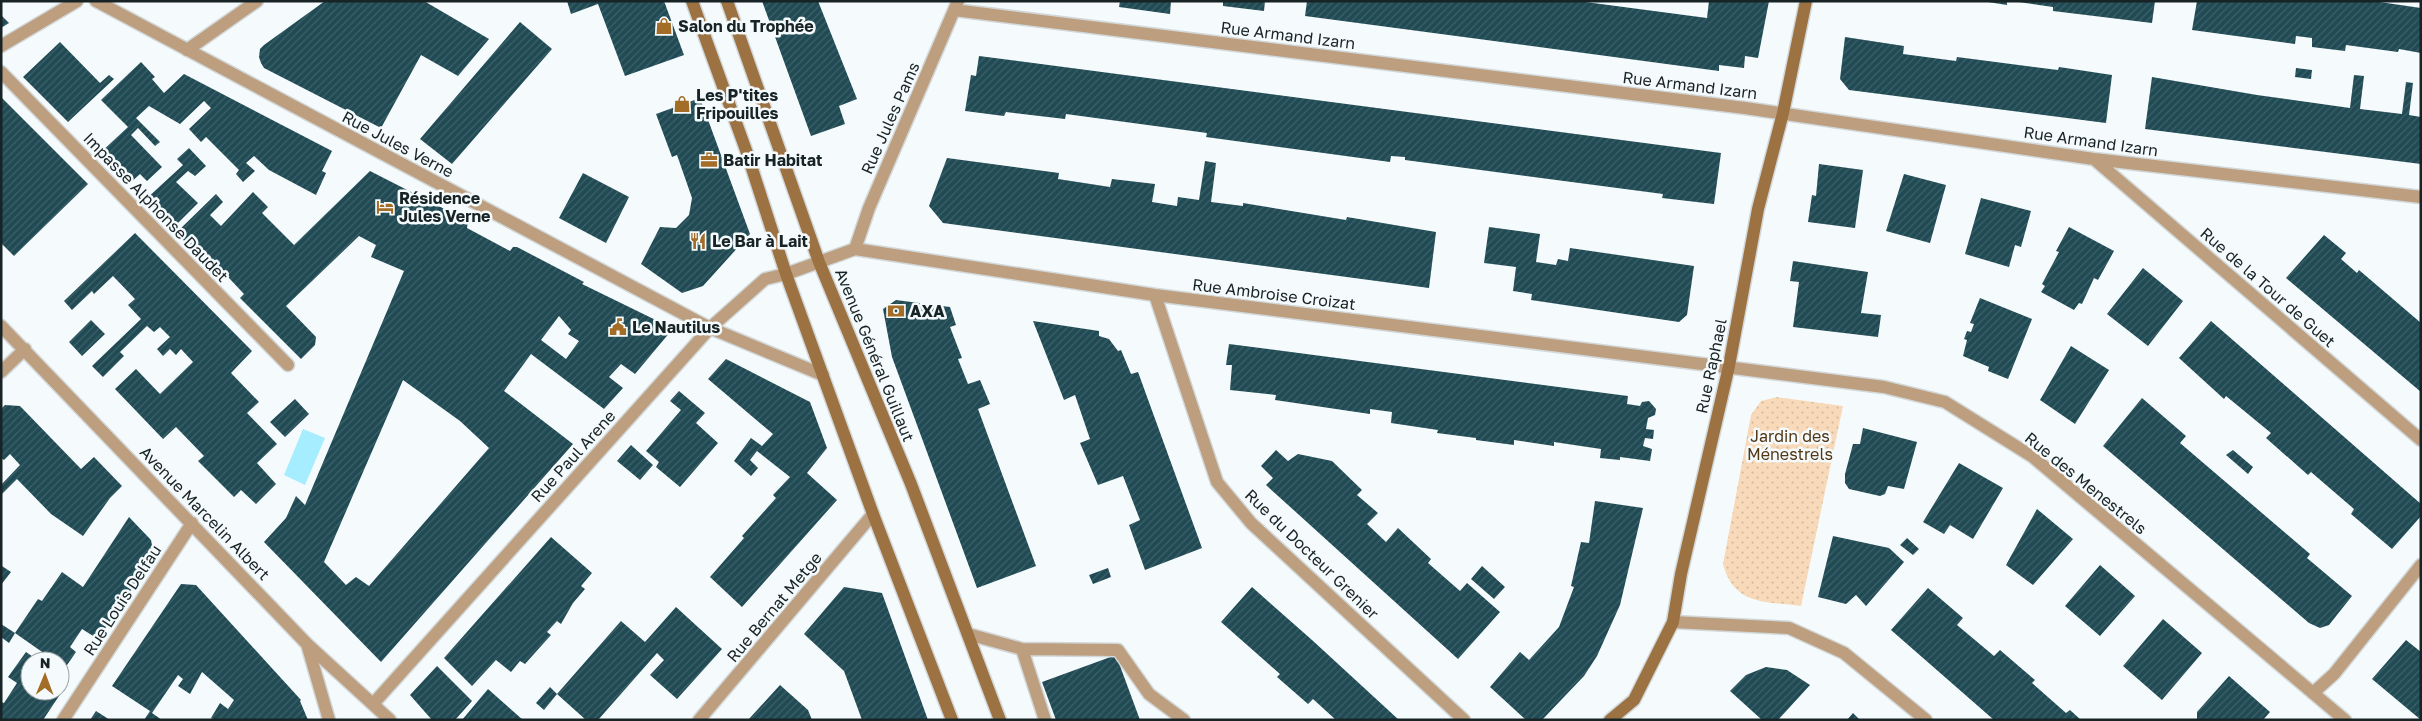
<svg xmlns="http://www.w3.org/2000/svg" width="2422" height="721" font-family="'Golos Text',sans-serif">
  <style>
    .green { fill: url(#green-dots) }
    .water { fill: #a6edff }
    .building { fill: url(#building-hatch); fill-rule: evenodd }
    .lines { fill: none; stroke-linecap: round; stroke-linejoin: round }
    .lane-casing { stroke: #d2d8da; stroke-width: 15 }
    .street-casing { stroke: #d2d8da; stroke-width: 15 }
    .secondary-casing { stroke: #d2d8da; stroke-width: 15 }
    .lane { stroke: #bd9f7f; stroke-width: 12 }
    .street { stroke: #bd9f7f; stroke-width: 12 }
    .secondary { stroke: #9d7242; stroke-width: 12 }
    .labels { text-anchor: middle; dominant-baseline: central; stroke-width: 5; stroke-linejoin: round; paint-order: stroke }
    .poi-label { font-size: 16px; font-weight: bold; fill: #182326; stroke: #f5fbfc; text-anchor: start }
    .street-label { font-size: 16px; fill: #182326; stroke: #f5fbfc }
    .park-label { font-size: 16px; fill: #523615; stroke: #f5fbfc }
  </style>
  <defs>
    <pattern id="green-dots" width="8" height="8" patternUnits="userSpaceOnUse" patternTransform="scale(1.25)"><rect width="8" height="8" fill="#f8daba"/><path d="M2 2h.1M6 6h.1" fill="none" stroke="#d4bba0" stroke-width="1.8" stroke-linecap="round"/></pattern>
    <pattern id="building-hatch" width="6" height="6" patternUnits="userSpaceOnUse" patternTransform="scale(1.25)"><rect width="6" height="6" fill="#204a54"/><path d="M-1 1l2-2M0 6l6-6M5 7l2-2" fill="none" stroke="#3f6169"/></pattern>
  </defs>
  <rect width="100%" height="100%" fill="#f5fbfc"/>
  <path class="green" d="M1777,397L1843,406L1801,606C1765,601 1734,606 1723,564L1751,415L1761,401Z"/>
  <path class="water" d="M303,429L325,438L305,485L284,475Z"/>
  <path class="building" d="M325,1H424L489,39L458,76L421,55L381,128L264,68L261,63L259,57L260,49L264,45Z
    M567,1H664L684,55L625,76L598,4L571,14Z
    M762,1H818L857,99L839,106L845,124L811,136Z
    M1120,1H1171L1170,14L1119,7Z
    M1223,1H1265L1264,11L1223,6Z
    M1307,1H1578L1707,18L1709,1H1769L1758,58L1745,56L1744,68L1719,65V71L1305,16Z
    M1988,1H2007V5L1988,2Z
    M2012,1H2155L2152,23L2053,11V7Z
    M2197,1H2373L2421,8V53L2399,49L2398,52L2346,45L2345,51L2312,47V38L2296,36L2295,44L2192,30Z
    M1,15L9,23L1,28Z
    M520,22L552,49L452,164L420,139Z
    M1845,37L1904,46L1903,54L1956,61L1957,57L2058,70L2059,67L2112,75L2106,123L1849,90L1840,79Z
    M60,42L100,83L109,75L114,79L68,122L23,77Z
    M979,56L1721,153L1714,204L1662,198L1663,194L1405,160V157L1391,156L1390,162L1206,137L1207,133L1066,114L1065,119L1006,112L1004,116L965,111L971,75L976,76Z
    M141,62L155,77L152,79L164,93L184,74L332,151L322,171L326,173L316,195L269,170L254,156L246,163L255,171L243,182L236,174L239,170L206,137L201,142L189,129L211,108L204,101L180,124L149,106L136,118L160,142L155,146L138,128L131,135L162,167L147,181L140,174L129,184L99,154L128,127L101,100Z
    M2296,68L2312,70L2311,79L2295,77Z
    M2354,75L2364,76L2360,109L2402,114L2406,82L2413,83L2409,115L2421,117V164L2145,129L2152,77L2257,95L2350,108Z
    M1,97L88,184L14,256L1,243Z
    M700,98L750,234L703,286L682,293L641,264L660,227L676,228L689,215L692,198L677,155L672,157L656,114Z
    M189,148L206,166L195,176L188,171L176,182L198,203L172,229L145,200L183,165L177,159Z
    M947,158L1059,173L1058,179L1110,187L1112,179L1155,184L1152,202L1177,206L1178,197L1199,200L1205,161L1216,163L1211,202L1243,206V203L1346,220L1347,217L1436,232L1429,288L943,223L929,206Z
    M1819,164L1863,170L1855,228L1808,222L1812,195L1816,196Z
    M370,171L468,221L467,228L510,251L513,247H517L584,282L582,284L670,327L671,331L635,374L621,364L609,377L623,388L604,409L531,354L504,391L573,444L381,662L264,542L286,518L296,496L305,505L404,271L371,257L376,245L359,236L286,306L316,337L315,345L301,359L240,298L244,294L213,261L208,256L204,260L176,233L216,194L223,202L210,215L221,226L253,192L268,207L262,213L294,245ZM559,316L571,330L568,334L579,341L566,359L541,340ZM403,380L460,421L489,448L369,586L356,577L346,585L324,562Z
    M583,173L629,197L606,243L559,218Z
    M1904,174L1946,185L1930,243L1886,231Z
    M1981,198L2031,211L2021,247L2015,245L2009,267L1965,254Z
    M1489,227L1540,234L1536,262L1556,265L1558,259L1568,261L1570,248L1694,266L1687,315L1679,322L1531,300L1532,294L1513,291L1516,267L1484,263Z
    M2069,227L2114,251L2098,280L2094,278L2082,304L2079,303L2074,310L2041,292L2045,286L2042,284L2059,252L2056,251Z
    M135,233L252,351L231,373L259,402L247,413L277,444L257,463L276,484L256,504L241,490L234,497L198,461L204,456L176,427L163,439L115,389L136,369L160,394L193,362L181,349L176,355L170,349L163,356L157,349L170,337L160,327L154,332L147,326L120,352L124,356L103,377L92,366L141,319L128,305L135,299L113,276L94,294L92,291L72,310L64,301Z
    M2324,235L2346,253L2341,259L2357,273L2359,270L2421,323V392L2286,278Z
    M1793,261L1868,272L1861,313L1881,315L1878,337L1793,327L1799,282L1790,281Z
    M2143,268L2183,301L2148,346L2107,314Z
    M1980,298L2032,319L2008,379L1988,371L1989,367L1963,356L1967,340L1964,339L1967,331L1971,332L1974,324L1970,323Z
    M896,300L950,307L956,325L950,327L962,358L958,359L968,384L980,380L990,404L978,409L1036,566L977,588L892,357L883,309Z
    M91,320L105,334L82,356L69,342Z
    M1033,321L1099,331V336L1109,339L1118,351L1121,350L1131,374L1138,372L1202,548L1145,570L1129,525L1140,520L1123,476L1098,485L1080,443L1090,439L1075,395L1064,400Z
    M2211,321L2421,504V516L2392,549L2351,514L2354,509L2311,472L2308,475L2266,438L2271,433L2226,396L2224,399L2179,358Z
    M1229,344L1620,395L1628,396L1627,404L1640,406L1642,402L1649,401L1656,409L1655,415L1648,418L1646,429L1654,430L1653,439L1645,438L1643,446L1652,449L1650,461L1620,457V460L1600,458L1601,449L1554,442V446L1514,440V445L1476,440V438L1437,433L1438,430L1391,423L1392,412L1370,409V414L1275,400L1276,395L1230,390L1232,365H1226Z
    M2071,346L2109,370L2075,424L2040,400Z
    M726,359L810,402L827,448L807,473L837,500L742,607L710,577L744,538L742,536L776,498L773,495L790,477L757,451L750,460L758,468L751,476L734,461L751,438L762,446L773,434L708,379Z
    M679,391L705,413L696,423L718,443L680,487L656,467L659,462L646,451L681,410L670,401Z
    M2142,398L2186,436L2180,443L2310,554L2307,558L2352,596L2329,625L2320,628L2309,623L2103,446Z
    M295,399L309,414L285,437L270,422Z
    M5,405L20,406L81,469L94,457L122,486L110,498L83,536L51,514L17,479L1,495V485L20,465L10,454L4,460L1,458V409Z
    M1863,428L1917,442L1904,489L1888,486L1885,494L1880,496L1849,489L1845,483V474L1853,444H1860Z
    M631,445L653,465L640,480L617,461Z
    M1276,450L1288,461L1298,454L1332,461L1362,490L1357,495L1378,513L1367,524L1386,542L1398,528L1431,559L1428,563L1460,591L1467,583L1500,612L1458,659L1266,485L1273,478L1261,466Z
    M2233,450L2253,467L2248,474L2226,455Z
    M1959,463L2003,488L1973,539L1950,525L1944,534L1923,522Z
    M1595,501L1643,508L1620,605L1597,656L1584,676L1542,720H1526L1490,687L1520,652L1529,660L1559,627L1574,587L1571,586L1581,542L1589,543Z
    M2037,509L2073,539L2033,585L2006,565Z
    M129,517L151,540L154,556L98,639L82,629L70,647L76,652L65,668L60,664V661H55L15,633L38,599L42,601L62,572L83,587Z
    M1833,536L1889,548L1904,562L1866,606L1856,595L1846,604L1818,597Z
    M551,537L592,573L581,586L585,589L573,603L561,624L557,621L547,632L551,635L525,664L520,661L511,672L496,660L472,686L444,658Z
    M1907,538L1919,549L1913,555L1900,545Z
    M2100,565L2135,596L2100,636L2065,606Z
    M2,566L11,572L1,585V567Z
    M1482,566L1505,587L1494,599L1471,579Z
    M1108,568L1111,577L1093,584L1089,575Z
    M181,584L196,585L301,700L300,701L308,720H214L211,718L220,703L228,709L234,700L202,672L190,694L178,686L183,679L178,675L152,713L162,720H144L150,711L112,686Z
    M844,587L882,593L928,720H862L844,671L804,634Z
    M1252,587L1312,640L1399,720H1336L1313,699L1308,704L1277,677L1280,674L1221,622Z
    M1928,588L1963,618L1957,625L1994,656L2000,650L2035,680L2032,683L2066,713L2070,710L2081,720H1994L1891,630Z
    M676,607L722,649L677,699L650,675L664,660L657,653L598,720H586L557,694L544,710L536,703L550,687L557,694L621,621L645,642Z
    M2163,619L2202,653L2162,700L2123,666Z
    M1,624L15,633L9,643L1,637Z
    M2406,640L2421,652V720L2372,679Z
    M26,652L39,661H30V691H60V675L69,681L43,720H1V702L4,703L17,683L8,677Z
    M1116,655L1140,720H1056L1042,682Z
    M437,666L472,701L455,720H432L410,695Z
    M1766,667L1787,670L1810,685L1778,720H1762L1730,691L1746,675Z
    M2229,676L2270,712L2263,720H2197V712Z
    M780,685L808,710L812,720H748Z
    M488,689L523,720H462Z
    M96,711L110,720H90Z
    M1853,713L1860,720H1847Z"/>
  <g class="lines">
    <g class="lane-casing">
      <path id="lane" d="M968,634L1022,649L1045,720
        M1022,649L1118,650L1149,694L1184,720
        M2313,693L2334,674L2421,565"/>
    </g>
    <g class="street-casing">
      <path id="street" d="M96,1L710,328L823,375
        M954,10L1745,108L2094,159L2421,197
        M1,46L77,1
        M187,50L257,1
        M1,72L288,365
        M2094,159L2421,440
        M855,249L869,208L958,1
        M1155,295L1217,482L1251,523L1464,720
        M1,326L307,644L390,720
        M1,372L25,349
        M1673,622L1789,628L1844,653L1926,720
        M307,644L329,720
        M373,704L710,328L765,279L786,274L855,249L1155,295L1884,387L1945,402L2033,457L2345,720
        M63,720L192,523
        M699,720L873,514"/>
    </g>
    <g class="secondary-casing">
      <path id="secondary" d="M692,1L747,153L786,274L873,514L952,720
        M727,1L819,262L911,484L1000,720
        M1610,720L1634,700L1673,622L1681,574L1729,366L1758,209L1783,113L1806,1"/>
    </g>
    <use href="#lane" class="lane"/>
    <use href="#street" class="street"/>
    <use href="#secondary" class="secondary"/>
  </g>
  <defs>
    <g id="shop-bare" transform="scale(1.35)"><path d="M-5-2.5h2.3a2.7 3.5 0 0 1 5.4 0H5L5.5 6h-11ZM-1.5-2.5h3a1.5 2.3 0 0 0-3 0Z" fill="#a36c27" stroke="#f5fbfc" stroke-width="2.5" paint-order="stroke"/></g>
    <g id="office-bare" transform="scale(1.35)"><path d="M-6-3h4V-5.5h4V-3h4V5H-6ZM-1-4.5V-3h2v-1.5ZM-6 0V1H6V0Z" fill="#a36c27" stroke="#f5fbfc" stroke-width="2.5" paint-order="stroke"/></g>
    <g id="hotel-bare" transform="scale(1.35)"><path d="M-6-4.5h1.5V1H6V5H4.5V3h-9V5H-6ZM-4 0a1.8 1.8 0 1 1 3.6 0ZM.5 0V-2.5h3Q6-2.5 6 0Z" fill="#a36c27" stroke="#f5fbfc" stroke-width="2.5" paint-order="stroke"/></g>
    <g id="restaurant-bare" transform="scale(1.35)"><path d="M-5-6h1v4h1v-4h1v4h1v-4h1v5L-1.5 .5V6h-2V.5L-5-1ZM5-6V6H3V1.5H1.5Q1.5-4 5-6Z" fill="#a36c27" stroke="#f5fbfc" stroke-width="2.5" paint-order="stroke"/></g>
    <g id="bank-bare" transform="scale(1.35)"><path d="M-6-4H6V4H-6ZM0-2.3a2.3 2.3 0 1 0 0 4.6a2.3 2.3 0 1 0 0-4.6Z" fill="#a36c27" stroke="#f5fbfc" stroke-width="2.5" paint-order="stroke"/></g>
    <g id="civic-bare" transform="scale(1.35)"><path d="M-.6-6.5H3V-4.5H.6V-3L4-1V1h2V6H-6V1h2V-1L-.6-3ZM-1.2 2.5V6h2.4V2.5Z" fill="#a36c27" stroke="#f5fbfc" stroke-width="2.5" paint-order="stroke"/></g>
  </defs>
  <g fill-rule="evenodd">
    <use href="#shop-bare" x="664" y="26"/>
    <use href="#shop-bare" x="682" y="104"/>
    <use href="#office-bare" x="709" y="160"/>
    <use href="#hotel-bare" x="385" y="207"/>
    <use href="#restaurant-bare" x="698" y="241"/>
    <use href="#bank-bare" x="896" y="311"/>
    <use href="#civic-bare" x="618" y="327"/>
  </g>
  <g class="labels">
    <g class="poi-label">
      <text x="678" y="26">Salon du Trophée</text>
      <text x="696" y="95">Les P'tites<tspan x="696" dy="18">Fripouilles</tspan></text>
      <text x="723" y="160">Batir Habitat</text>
      <text x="399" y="198">Résidence<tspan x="399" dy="18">Jules Verne</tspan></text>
      <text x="712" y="241">Le Bar à Lait</text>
      <text x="910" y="311">AXA</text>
      <text x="632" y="327">Le Nautilus</text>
    </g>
    <g class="street-label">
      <text transform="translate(1288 35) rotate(7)">Rue Armand Izarn</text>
      <text transform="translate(1690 85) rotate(7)">Rue Armand Izarn</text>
      <text transform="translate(890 118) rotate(-66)">Rue Jules Pams</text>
      <text transform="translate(2091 141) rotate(8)">Rue Armand Izarn</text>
      <text transform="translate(398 144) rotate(28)">Rue Jules Verne</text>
      <text transform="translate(156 207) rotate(46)">Impasse Alphonse Daudet</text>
      <text transform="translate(2268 287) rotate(41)">Rue de la Tour de Guet</text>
      <text transform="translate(1274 294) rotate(7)">Rue Ambroise Croizat</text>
      <text transform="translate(875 355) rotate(68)">Avenue Général Guillaut</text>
      <text transform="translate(1711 366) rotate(-78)">Rue Raphael</text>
      <text transform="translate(573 456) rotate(-48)">Rue Paul Arene</text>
      <text transform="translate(2086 483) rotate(39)">Rue des Menestrels</text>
      <text transform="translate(205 513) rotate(46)">Avenue Marcelin Albert</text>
      <text transform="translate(1312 554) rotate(44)">Rue du Docteur Grenier</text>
      <text transform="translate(122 600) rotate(-57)">Rue Louis Delfau</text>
      <text transform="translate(774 607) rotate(-50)">Rue Bernat Metge</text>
    </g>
    <g class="park-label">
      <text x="1790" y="436">Jardin des<tspan x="1790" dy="18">Ménestrels</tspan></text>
    </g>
  </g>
  <rect width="2422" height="721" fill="none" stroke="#182326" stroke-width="5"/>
  <g transform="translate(45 676) rotate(1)"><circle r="24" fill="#f5fbfc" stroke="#9da5a6"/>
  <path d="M0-4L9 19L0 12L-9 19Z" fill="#a36c27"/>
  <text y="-8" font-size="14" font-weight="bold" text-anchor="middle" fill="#182326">N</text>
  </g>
</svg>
